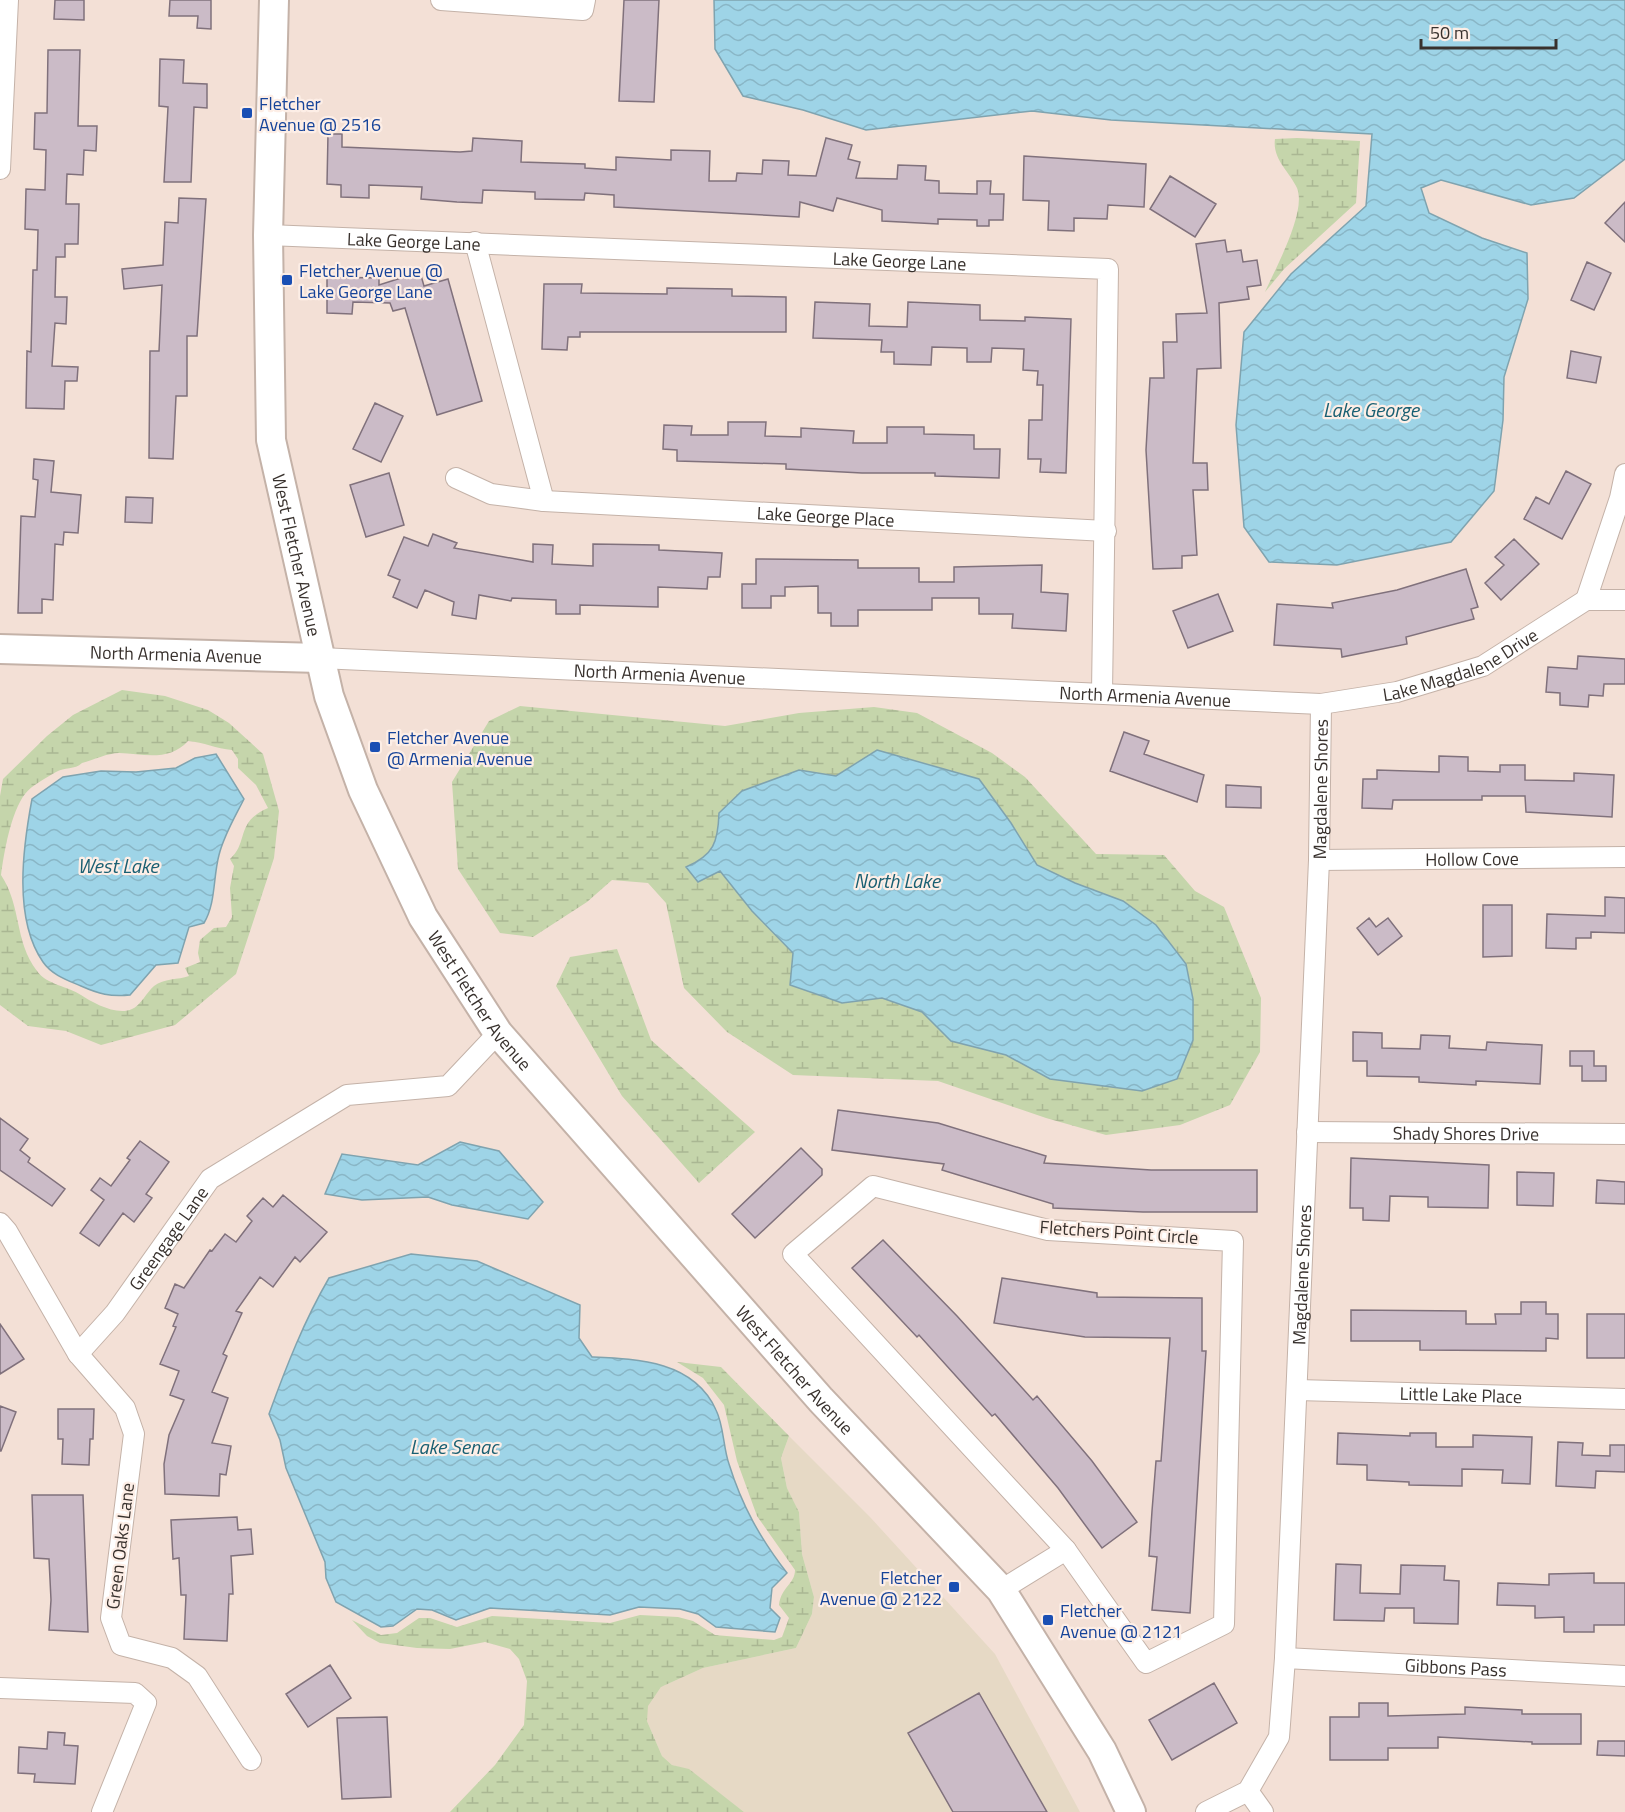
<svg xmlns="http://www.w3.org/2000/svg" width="1625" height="1812" font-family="'Titillium Web',sans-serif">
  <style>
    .commercial { fill: #e6d9c5 }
    .wetland { fill: url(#wetland-marsh); fill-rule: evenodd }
    .water { fill: url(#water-waves); stroke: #7fa3af; stroke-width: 1.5 }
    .building { fill: #cbbbc7; stroke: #80717c; stroke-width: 1.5 }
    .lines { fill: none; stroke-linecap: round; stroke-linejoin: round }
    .minor-casing { stroke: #c4b2a8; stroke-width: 22 }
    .secondary-casing { stroke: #c4b2a8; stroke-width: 32 }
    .minor { stroke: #fff; stroke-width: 20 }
    .secondary { stroke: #fff; stroke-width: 28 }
    .transit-dot { fill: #1a4fb4; stroke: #fdeee6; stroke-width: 2 }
    .labels { text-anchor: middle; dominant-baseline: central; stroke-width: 4.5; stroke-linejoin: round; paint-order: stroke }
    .transit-label { font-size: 18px; fill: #164399; stroke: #fdeee6; text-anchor: start }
    .street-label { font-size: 18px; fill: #38312d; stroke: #fdeee6 }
    .water-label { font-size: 20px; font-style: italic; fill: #195f72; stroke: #fdeee6 }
  </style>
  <defs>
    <pattern id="wetland-marsh" width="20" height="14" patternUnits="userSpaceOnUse" patternTransform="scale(1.5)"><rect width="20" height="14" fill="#c5d5ab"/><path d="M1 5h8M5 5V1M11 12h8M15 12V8" fill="none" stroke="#aab793"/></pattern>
    <pattern id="water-waves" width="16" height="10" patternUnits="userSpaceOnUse" patternTransform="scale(1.5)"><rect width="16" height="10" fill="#9ed4e7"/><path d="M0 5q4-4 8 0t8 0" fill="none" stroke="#89b6c6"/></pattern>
  </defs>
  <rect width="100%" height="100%" fill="#f3e0d6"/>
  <path class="commercial" d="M789,1436L870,1517L995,1654L1080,1812H744L689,1770L672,1765L662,1756L647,1721V1706L661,1687L703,1668L796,1648L812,1614L814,1597L802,1554L799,1512L787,1488L781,1458Z"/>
  <path class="wetland" d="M1297,138L1360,141L1356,203L1284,269L1265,292C1275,269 1307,212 1297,188C1290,172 1272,159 1275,139Z
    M122,690L165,696L208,710L229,723L263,754L279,811L274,858L236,974L175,1025L101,1045L66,1031L28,1026L0,1005V796L3,779L47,736L73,715ZM188,741C204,742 216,749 232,750L238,759V768L256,785L268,808C235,822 249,842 230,859L234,866L230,888L232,917L226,927L214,928L200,940L198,953L200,962L185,968L189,976C178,980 164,978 154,986C147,992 140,1006 132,1009C117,1016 93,1003 81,995C68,986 47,985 37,971C14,941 22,907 1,875C4,852 11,812 25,794C32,785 46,778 56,772C64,767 75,770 82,763C93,760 108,753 119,753C144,754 169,762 188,741Z
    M520,706L725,726L799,713L874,707L917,713L992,753L1025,777L1096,854L1164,855L1195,891L1224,907L1261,998L1260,1052L1230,1105L1180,1125L1106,1135L1046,1118L938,1081L793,1075L727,1032L684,988L666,903L648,883L612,880L587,902L533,937L500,933L458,869L452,782L489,721Z
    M617,949L651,1040L755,1132L699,1183L622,1096L556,986L570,957Z
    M677,1362L721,1367L789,1436L781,1458L787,1488L799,1512L802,1554L814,1597L812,1614L796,1648L703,1668L661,1687L648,1706L647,1721L662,1756L672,1765L689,1769L744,1812H450L495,1765L524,1725L527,1681L519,1659L510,1649L485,1642L450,1649L417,1648L380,1643L367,1636L352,1620L381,1635L397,1633L419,1618H430L457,1627L492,1616L610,1623L640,1615L678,1617L693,1621L715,1635L774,1640L782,1637L789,1618L779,1605C781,1587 795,1584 795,1570L757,1516L737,1461L724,1405L703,1378Z"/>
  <path class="water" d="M714,0H1625V159L1574,198L1531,205L1441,180L1421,188L1429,213L1482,238L1527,253L1528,299L1504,377L1503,420L1494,491L1451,542L1337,565L1269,562L1244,527L1236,425L1244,332L1291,274L1366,206L1372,134L1111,120L1032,111L866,130L803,110L743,96L715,49Z
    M877,750L979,779L1011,823L1037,865L1075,883L1123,901L1156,925L1186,964L1193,999V1040L1177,1079L1142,1091L1050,1079L1006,1055L951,1041L922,1012L882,998L842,1003L790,985L793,953L752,911L720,871L698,882L686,867C714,855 718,842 719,813L742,791L799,770L836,776Z
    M216,754L244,799C235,817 224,835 219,855C213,877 216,903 204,923L189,927L178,963L156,965L130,995C110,997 99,994 81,986C67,980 52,975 43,962C13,919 23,847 32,799L63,777L101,771L136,772L176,768L195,758Z
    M460,1142L499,1151L543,1202L528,1219L452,1205L428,1197L362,1200L325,1194L342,1154L418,1165Z
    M411,1254L477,1261L580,1305L579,1338L592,1357C638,1359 694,1361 716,1410C724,1426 723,1447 729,1464C742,1506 760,1538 787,1573L772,1588L770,1608L780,1618L775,1632L716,1627L698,1614L680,1609L639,1607L610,1615L490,1608L456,1620L432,1610L417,1609L393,1626L381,1627L336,1602L326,1578L325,1562L286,1468L280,1440L269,1414C286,1367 304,1321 329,1278Z"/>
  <path class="building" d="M55,0H84V20L54,19Z
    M170,0H211V29L197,28L198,16H169Z
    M624,0H659L654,102L619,101Z
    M48,50H80L78,126H97L96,151L84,150L83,175L67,174L66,204H79L78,244H65V257H56L55,297H67L66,324L55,323L52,366L78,367L77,381H65L64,409L26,408L27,351L31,352L33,270H37L38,230L25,229L26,189L45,190L46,150L34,149L35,113H47Z
    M160,59L184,60L183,83L207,84V108L194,107L191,182H164L168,107L159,106Z
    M328,134H342V147L460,152L472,151L473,138L522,141L521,162L585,164V168L616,170V157L671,160V150L710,151L709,181H736L737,173L762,174L763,160L789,161L788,175L816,176L826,138L852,145L848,159L860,162L856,178L897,179L898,165L926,166L925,180L939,181V193L977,194V181H991L990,194H1004L1003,220H989V226H977V220L938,219V224L882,221V210L837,198L833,211L800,202L799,217L614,207V195L585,193L584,200L535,199V192L483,190L482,203L457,202L421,199L422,187L369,185V198L341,197V185L327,184Z
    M1024,156L1146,164L1144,207L1108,205L1107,219L1074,218V231L1048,230L1049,201L1023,200Z
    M1170,176L1216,204L1195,237L1150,209Z
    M179,198L206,199L197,336H187V396H176L173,459L149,458L150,351H159L162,285L124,289L122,269L163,265L165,222L178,223Z
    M1625,202V242L1605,223Z
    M1225,240L1227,252L1241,250L1243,262L1257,260L1261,285L1247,287L1249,299L1219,303L1221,368L1197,369L1193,463H1207L1208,490H1193L1197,555L1182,556V568L1153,569L1146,450L1150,378H1164L1163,342H1177L1176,314L1207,313L1196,244Z
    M1587,262L1611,273L1594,310L1571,300Z
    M420,272L424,286L448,279L482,401L437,415L405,308L393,311L390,303L353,302L352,314L327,313V277L379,278V285Z
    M544,284H582L581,293L667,294V288L732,289V296L786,297V332H580V337H568L567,350L542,349Z
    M815,302L870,304L869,326L907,327L908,302L980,305V320L1025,321V317L1071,319L1066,473L1040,472L1041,459H1028L1029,420H1042L1043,385H1037L1038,371L1023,370L1024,349L992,348L991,362H967V348L932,347L931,365L894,364V352H881L882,340L813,338Z
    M1571,351L1601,357L1596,383L1567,378Z
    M375,403L403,416L381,462L353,449Z
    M728,422H766L765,436L801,437V428L854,431L853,443H887V427H924V434L974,435V449H1000L999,478L935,476V473H862L786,469V464L677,461V450L663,449L664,425L692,426L691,435H728Z
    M34,459L54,461L51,492L81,495L78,533L64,532L63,545L55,544L53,600L42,599V613H18L21,516L35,517L38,480L33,479Z
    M1566,471L1591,484L1562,539L1524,519L1536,497L1549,504Z
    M389,473L404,525L366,537L350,485Z
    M126,497L153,498L152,523L125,522Z
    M433,534L457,543L454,548L533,562V544L553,545L552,564L593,566V544L659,545V550L722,553L720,577H708L707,589L658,587V607L580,605V614H556V600L512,598L511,601L479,595L476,619L452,615L454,602L425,590L417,608L393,597L400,580L388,575L404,537L428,546Z
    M1514,539L1539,564L1501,600L1485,583L1504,565L1495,557Z
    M756,559L858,560V568H919V582H954V567L1042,565L1041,592L1068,594L1066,631L1012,628L1013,614H979V598H932V610H858V626H831V613H818V586L785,587V596H771V608H742V584H756Z
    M1466,569L1478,607L1471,609L1474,619L1406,637L1407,644L1342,657L1341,649L1274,645L1277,604L1333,608L1332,603L1397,590Z
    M1218,594L1233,631L1188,648L1173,611Z
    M1578,656L1625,659V684H1604L1603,696L1589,695L1588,707L1560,705V693L1546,692L1548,667L1577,669Z
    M1124,732L1149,741L1144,754L1204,775L1197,802L1110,771Z
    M1439,756L1468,757V771L1500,772V765H1525V780L1574,781V773L1614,775L1612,817L1526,812L1525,796H1482V800H1393L1392,809L1362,808L1363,779H1377V770L1439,772Z
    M1226,785L1261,787V808L1226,807Z
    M1605,897L1625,898V933L1591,932V938H1576V949L1546,948L1547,914L1605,916Z
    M1483,905H1512V956L1483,957Z
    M1369,918L1376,927L1388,918L1402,936L1378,955L1357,928Z
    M1353,1032L1382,1033V1048L1420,1049L1421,1035L1450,1036L1449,1048L1486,1050L1487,1042L1542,1045L1540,1084L1476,1081V1085L1419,1082V1077L1367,1076V1061H1353Z
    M1570,1051H1594V1066H1606V1081H1582V1066H1570Z
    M838,1110L938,1123L1046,1156L1044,1163L1151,1170H1257V1212H1143L1053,1208V1204L942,1170L944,1164L832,1150Z
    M0,1118L28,1139L20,1150L30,1158L28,1162L65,1189L52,1206L0,1170Z
    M140,1141L169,1162L146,1194L152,1198L134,1222L123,1213L99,1246L80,1233L104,1200L91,1190L100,1178L111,1186L130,1160L127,1158Z
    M801,1148L822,1169V1175L755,1238L732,1214Z
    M1351,1158L1489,1165L1488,1208L1428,1207V1197L1390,1196L1389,1221L1363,1220V1208H1350Z
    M1517,1172L1554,1173L1553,1206L1517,1205Z
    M1597,1180L1625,1182V1204L1596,1203Z
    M283,1195L327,1232L300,1262L295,1257L273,1287L260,1277L236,1311L242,1313L223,1354L227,1356L212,1392L228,1398L212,1443L231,1446L226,1475L220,1474L219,1496L165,1494L164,1464L169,1435L184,1400L170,1395L179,1371L160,1364L176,1327L173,1326L178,1314L165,1308L175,1284L184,1288L210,1250L212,1251L225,1234L236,1242L252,1221L247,1216L263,1198L273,1207Z
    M883,1240L957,1316L1033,1400L1037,1396L1092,1461L1137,1522L1102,1548L1058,1488L995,1414L992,1416L919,1335L917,1337L852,1268Z
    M1002,1278L1097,1293V1297L1202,1298V1351H1206L1190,1613L1152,1610L1157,1557L1149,1556L1152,1511L1156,1461H1161L1170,1338L1085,1337L994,1323Z
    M1521,1302H1546V1314H1558V1339L1546,1338V1351L1420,1350V1341H1351V1310L1466,1311V1324H1496L1495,1314H1521Z
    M1587,1314H1625V1358H1587Z
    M0,1324L24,1359L0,1374Z
    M0,1406L16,1412L1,1451H0Z
    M58,1409H94L93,1439H90L89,1465L62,1464L63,1439H58Z
    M1338,1433L1410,1436V1433H1436V1447H1473V1435L1532,1437L1530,1484L1502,1483L1503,1470L1462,1469V1486L1409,1485V1482L1367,1480V1465L1337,1464Z
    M1558,1442L1583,1443L1582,1455L1610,1456V1445H1625V1472L1596,1471L1595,1488L1556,1486Z
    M32,1495H83L88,1632L49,1630L51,1600L49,1559L34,1558Z
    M237,1517L238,1530L251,1529L253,1554L231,1556L233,1594H229L227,1641L184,1639L186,1595H181L179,1558L173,1559L171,1520Z
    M1336,1564L1361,1565L1360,1593L1400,1594L1401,1565L1445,1566L1444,1580L1459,1581L1458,1624L1414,1623V1608H1385L1384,1621L1334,1620Z
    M1594,1573V1583H1625V1625H1594V1632H1564V1617L1535,1618V1606L1497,1605L1498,1583L1549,1585V1574Z
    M330,1665L351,1698L308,1727L286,1694Z
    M1214,1683L1237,1723L1172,1760L1149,1720Z
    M979,1693L1047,1812H953L908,1733Z
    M1359,1703H1388V1716L1465,1714V1707L1522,1710V1714H1581V1744H1532V1742L1438,1737V1748H1388V1760H1330V1717H1359Z
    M387,1717L391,1797L342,1799L337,1718Z
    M48,1732L65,1733L64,1745L78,1746L75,1784L34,1782L35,1774L18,1773L19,1747L47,1749Z
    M1598,1741H1625V1756L1597,1755Z"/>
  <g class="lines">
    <g class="minor-casing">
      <g id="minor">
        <path d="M441,0L583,10L585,0"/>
        <path d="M0,169L8,0"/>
        <path id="s1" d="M268,235L1108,269L1102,693"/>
        <path d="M475,242L544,501"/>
        <path id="s2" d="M456,478L491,494L544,501L1106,531"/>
        <path d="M1586,600L1620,498L1625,474"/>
        <path id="s3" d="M320,658L1321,704L1397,692L1483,666L1586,600H1625"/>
        <path id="s4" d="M1319,860L1625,857"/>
        <path id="s5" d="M1307,1132L1625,1134"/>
        <path d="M873,1186L1048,1230L1233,1241L1224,1624L1146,1663L1066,1550L793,1254Z"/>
        <path d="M0,1223L7,1231L78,1354L125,1408L134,1434L111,1618L121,1645L172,1658L197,1676L251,1760"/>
        <path id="s6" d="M78,1354L115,1313L210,1179L347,1095L448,1086L498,1033"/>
        <path id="s7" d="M1297,1390L1625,1399"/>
        <path d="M1001,1590L1066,1550"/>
        <path id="s8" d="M1285,1658L1625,1676"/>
        <path d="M0,1688L135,1693L146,1703L102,1812"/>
        <path d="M1248,1791L1263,1812"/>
        <path id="s9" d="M1206,1812L1248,1791L1279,1737L1285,1658L1319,860L1321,704"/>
      </g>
    </g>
    <g class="secondary-casing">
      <g id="secondary">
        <path id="s10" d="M274,0L268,235L271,440L329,696L363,790L423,917L498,1033L821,1400L1001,1590L1102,1751L1131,1812"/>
        <path id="s11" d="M0,649L320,658"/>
      </g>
    </g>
    <use href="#minor" class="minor"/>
    <use href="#secondary" class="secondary"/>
  </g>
  <g class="transit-dot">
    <rect x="241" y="107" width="12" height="12" rx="3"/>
    <rect x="281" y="274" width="12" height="12" rx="3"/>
    <rect x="369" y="741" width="12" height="12" rx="3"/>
    <rect x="948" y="1581" width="12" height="12" rx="3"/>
    <rect x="1042" y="1614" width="12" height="12" rx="3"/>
  </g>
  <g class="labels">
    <g class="transit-label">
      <text x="259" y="103">Fletcher<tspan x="259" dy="21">Avenue @ 2516</tspan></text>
      <text x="299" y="270">Fletcher Avenue @<tspan x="299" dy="21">Lake George Lane</tspan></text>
      <text x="387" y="737">Fletcher Avenue<tspan x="387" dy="21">@ Armenia Avenue</tspan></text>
      <text x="942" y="1577" text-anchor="end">Fletcher<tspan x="942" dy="21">Avenue @ 2122</tspan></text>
      <text x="1060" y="1610">Fletcher<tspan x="1060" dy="21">Avenue @ 2121</tspan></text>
    </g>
    <g class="street-label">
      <text stroke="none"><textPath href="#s1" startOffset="146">Lake George Lane</textPath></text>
      <text stroke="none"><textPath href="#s1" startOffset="632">Lake George Lane</textPath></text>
      <text stroke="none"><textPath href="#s2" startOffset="374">Lake George Place</textPath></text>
      <text stroke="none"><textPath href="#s10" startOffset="558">West Fletcher Avenue</textPath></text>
      <text stroke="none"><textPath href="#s11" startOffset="176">North Armenia Avenue</textPath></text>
      <text stroke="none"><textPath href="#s3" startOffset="1148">Lake Magdalene Drive</textPath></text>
      <text stroke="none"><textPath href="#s3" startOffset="340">North Armenia Avenue</textPath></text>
      <text stroke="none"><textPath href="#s3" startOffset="826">North Armenia Avenue</textPath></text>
      <text stroke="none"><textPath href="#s9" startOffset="1058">Magdalene Shores</textPath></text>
      <text stroke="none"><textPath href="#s4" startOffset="153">Hollow Cove</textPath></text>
      <text stroke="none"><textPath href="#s10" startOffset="1044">West Fletcher Avenue</textPath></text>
      <text stroke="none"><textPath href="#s5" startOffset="159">Shady Shores Drive</textPath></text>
      <text transform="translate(1119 1232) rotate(4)">Fletchers Point Circle</text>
      <text stroke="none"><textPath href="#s6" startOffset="147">Greengage Lane</textPath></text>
      <text stroke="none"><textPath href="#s9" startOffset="572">Magdalene Shores</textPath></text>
      <text stroke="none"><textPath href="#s10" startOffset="1530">West Fletcher Avenue</textPath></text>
      <text stroke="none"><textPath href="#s7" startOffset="164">Little Lake Place</textPath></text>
      <text transform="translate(120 1546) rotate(-83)">Green Oaks Lane</text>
      <text stroke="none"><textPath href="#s8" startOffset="171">Gibbons Pass</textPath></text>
    </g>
    <g class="water-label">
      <text x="1371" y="409">Lake George</text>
      <text x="118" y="865">West Lake</text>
      <text x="897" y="880">North Lake</text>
      <text x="454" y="1446">Lake Senac</text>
    </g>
  </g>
  <path d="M1421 39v9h135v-9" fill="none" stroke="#38312d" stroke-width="3"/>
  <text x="1430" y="39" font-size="18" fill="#38312d" stroke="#fdeee6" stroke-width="4.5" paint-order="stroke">50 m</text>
</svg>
